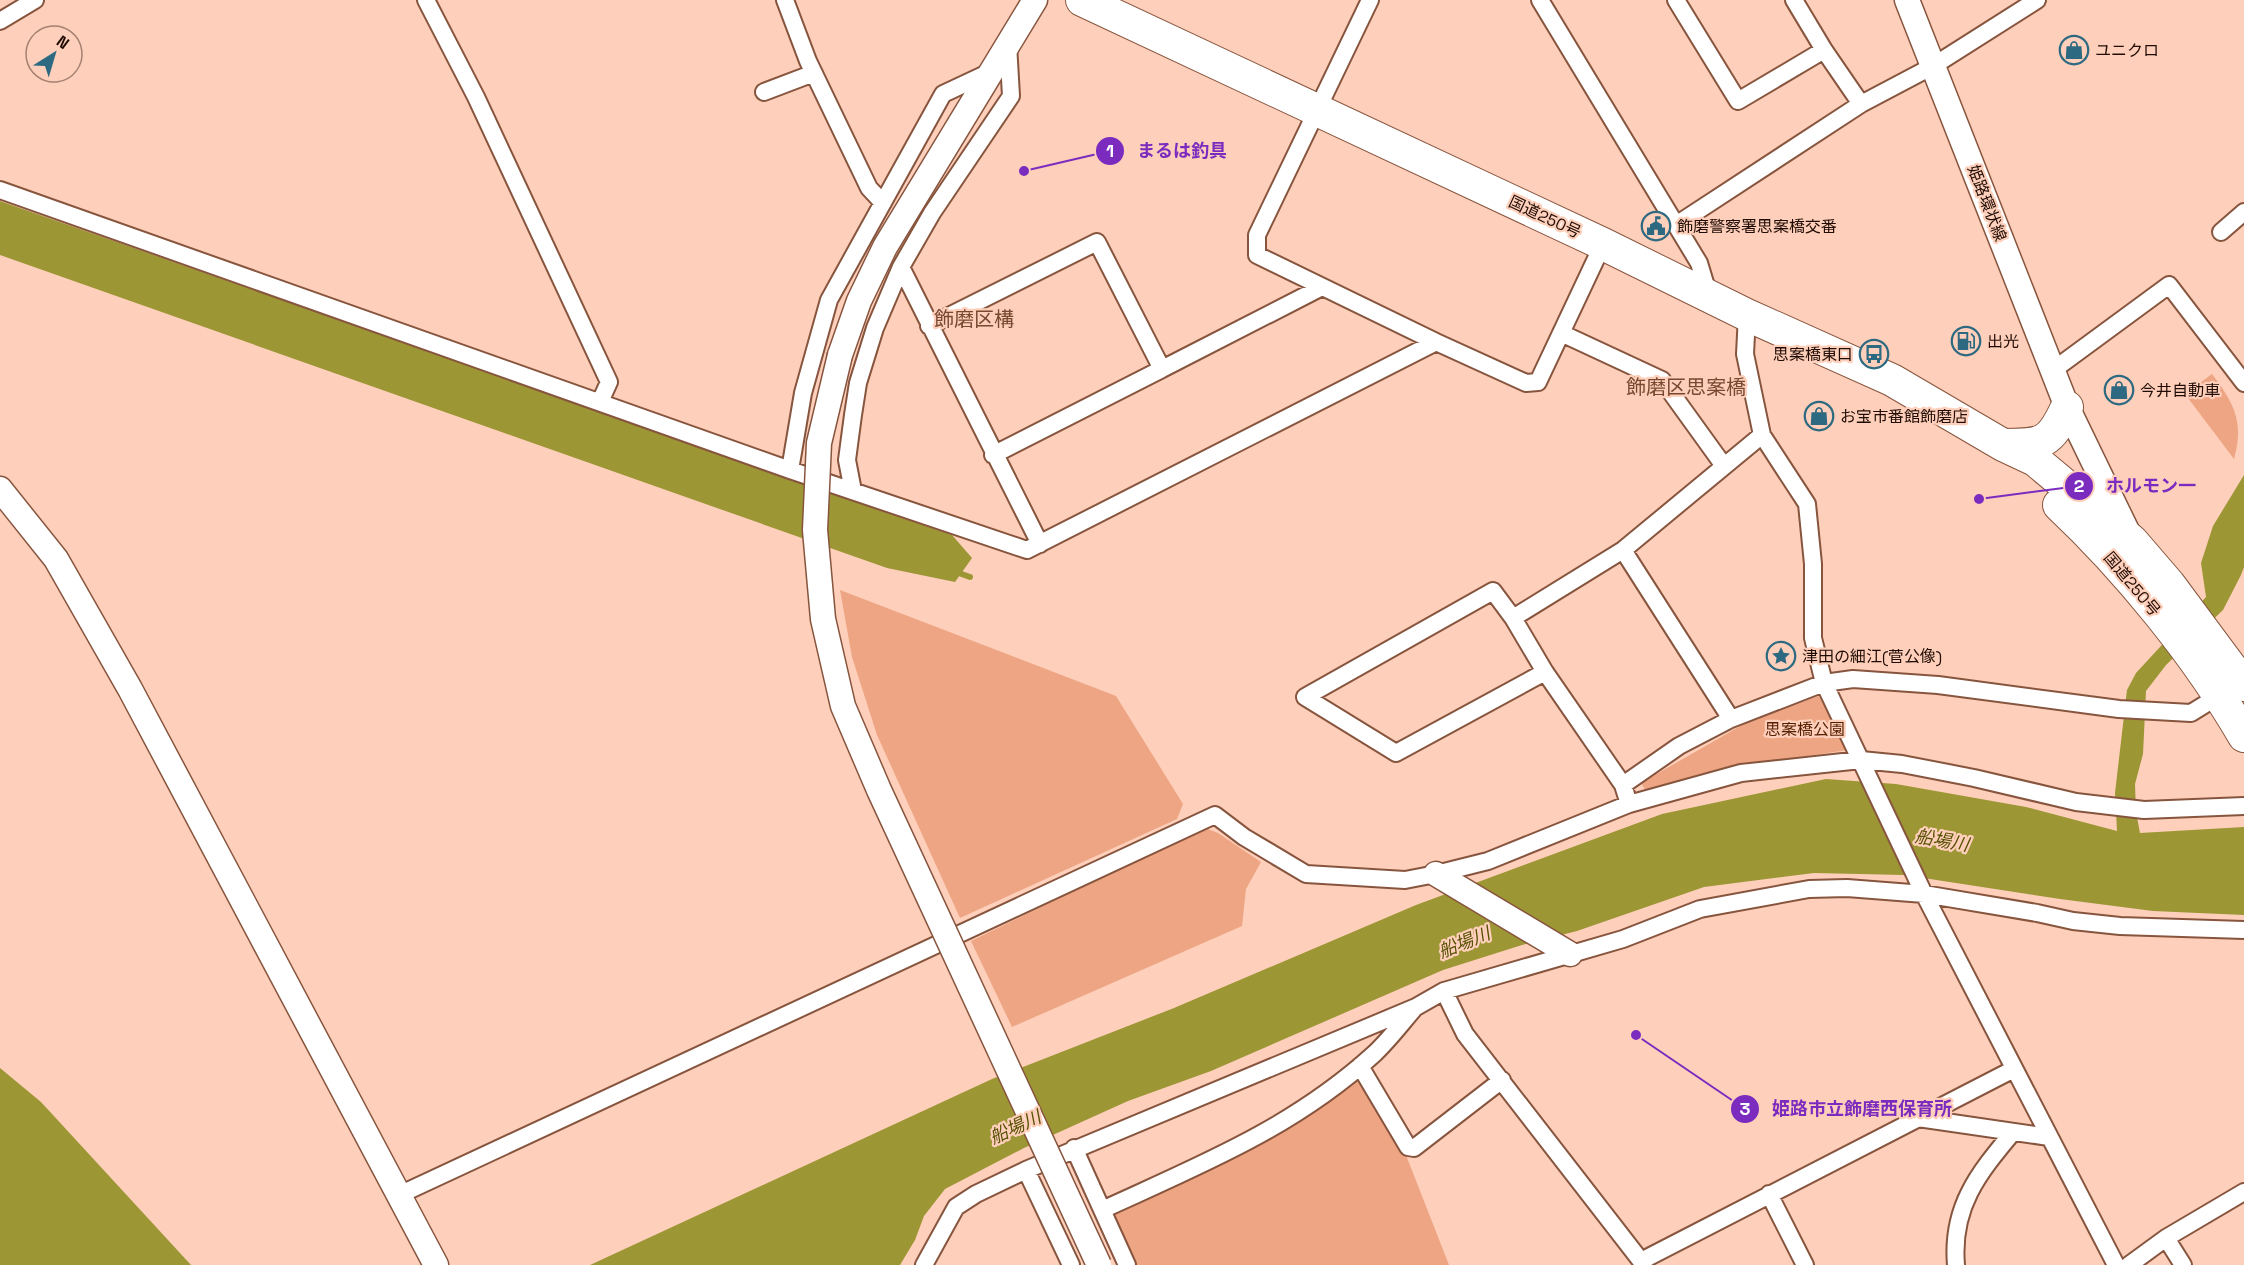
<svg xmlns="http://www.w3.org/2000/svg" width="2244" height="1265" font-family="'Space Grotesk','Noto Sans JP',sans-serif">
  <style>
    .green { fill: #eea583 }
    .water { fill: #9c9634 }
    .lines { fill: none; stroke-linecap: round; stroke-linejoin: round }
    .stream { stroke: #9c9634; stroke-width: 6 }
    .street-casing { stroke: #87553e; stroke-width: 20 }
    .secondary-casing { stroke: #87553e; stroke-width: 27 }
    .highway-casing { stroke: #87553e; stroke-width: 34 }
    .street { stroke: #fff; stroke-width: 16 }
    .secondary { stroke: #fff; stroke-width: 24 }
    .highway { stroke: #fff; stroke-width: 32 }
    .secondary-bridge-casing { stroke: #87553e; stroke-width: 27; stroke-linecap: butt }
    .secondary-bridge { stroke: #fff; stroke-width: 24 }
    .labels { text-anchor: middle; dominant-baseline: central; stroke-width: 4.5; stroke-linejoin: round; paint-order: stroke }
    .poi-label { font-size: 16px; fill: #200c04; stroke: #fecfba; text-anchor: start }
    .street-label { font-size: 16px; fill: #200c04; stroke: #fecfba }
    .park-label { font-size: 16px; fill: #551f01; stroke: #fecfba }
    .water-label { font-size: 18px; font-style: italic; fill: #555003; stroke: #fecfba }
    .quarter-label { font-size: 20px; fill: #794831; stroke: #fecfba }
    .leader { fill: none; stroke: #7b2cbf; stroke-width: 2 }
    .callout-dot { fill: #7b2cbf; stroke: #fecfba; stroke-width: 2 }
    .mark-label { font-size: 18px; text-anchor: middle; font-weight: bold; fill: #fff }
    .callout-label { font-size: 18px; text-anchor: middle; font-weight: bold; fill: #7b2cbf; stroke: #fecfba; stroke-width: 4.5; stroke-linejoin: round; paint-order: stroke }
  </style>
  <rect width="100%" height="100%" fill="#fecfba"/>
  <path class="green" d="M2212,374C2235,404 2244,423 2234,459L2185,394Z
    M840,590L1116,696L1183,804L1177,819L960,918L877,735L852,657Z
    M1819,696L1848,750L1745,765L1700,774L1646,791L1641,783L1749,721Z
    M1205,828L1218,833L1261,862L1246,889L1242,926L1012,1027L971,941Z
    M1363,1079L1404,1150L1449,1265H1133L1110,1216L1290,1125L1350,1083Z"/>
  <path class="water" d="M0,201L952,535L972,558L955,582L887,568L0,255Z
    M2244,475V567L2241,575L2223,610L2166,665L2146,691L2143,754L2135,784L2136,812L2140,833L2244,827V915L2153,911L2060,899L1904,875L1814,873L1704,887L1577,931L1522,945L1443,970L1211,1071L1128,1101L1024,1148L945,1189L924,1216L915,1240L900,1265H590L992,1079L1174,1008L1416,905L1662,814L1826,779L1896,784L2026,807L2117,831L2115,793L2127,690L2136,673L2206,597L2201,563L2213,526Z
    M0,1068L41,1102L191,1265H0Z"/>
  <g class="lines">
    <path class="stream" d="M953,571L970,577"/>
    <g class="street-casing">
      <path id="street" d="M426,0L476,97L609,382L600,402
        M785,0L808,61L869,188L883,203
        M1370,0L1257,235V255L1436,342L1526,383L1538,382L1603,244
        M1540,0L1699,263L1709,296
        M1676,0L1738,101L1824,50
        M1794,0L1824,50L1861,104
        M0,21L35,0
        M764,92L814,73
        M0,190L790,470L1027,550L1436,342
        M1676,225L1861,104L1933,66L2037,0
        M2221,232L2244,212
        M901,267L1040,544
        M1747,315L1745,354L1762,435L1807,504L1813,564V638L1824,683L1924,894L2116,1265
        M929,326L1097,242L1162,369L993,455
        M1561,333L1662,380L1724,466
        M1162,369L1322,287
        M2052,371L2169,285L2244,383
        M790,470L803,393L829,300L943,94L990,72
        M853,491L847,460L853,415L858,383L875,328L901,267L932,213L1011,96L1008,44
        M1623,550L1731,719
        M1513,618L1623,550L1762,435
        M1623,785L1679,746L1731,719L1824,683L1853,679L1938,685L2119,709L2191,713L2225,692
        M1629,804L1741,773L1861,760L1902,764L1974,778L2076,802L2144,810L2244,806
        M1444,991L1465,1034L1644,1265
        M1360,1066L1408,1147L1414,1148L1502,1080
        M1918,1118L2049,1137
        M1074,1148L1127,1265
        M1026,1170L1071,1265
        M1769,1194L1805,1265
        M399,1195L1215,815L1244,837L1306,874L1405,880L1436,874L1488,861L1629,804L1623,785L1545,672L1513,618L1493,591L1305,697L1396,753L1545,672
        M1102,1210C1200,1165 1293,1128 1374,1054C1388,1041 1401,1024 1413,1010
        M2166,1238L2183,1265
        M1641,1261L2014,1069
        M924,1265L956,1207L976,1194L1026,1170L1416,1007L1444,991L1623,939L1700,909L1809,889L1847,888L1924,894L2037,913L2073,921L2120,926L2244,930
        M1956,1265C1951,1207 1978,1174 2013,1132
        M2129,1265L2166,1238L2244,1192"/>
    </g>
    <g class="secondary-casing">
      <path id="secondary" d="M1907,0L2067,407L2129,535
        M840,355L859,301L885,247L1035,0
        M0,489L56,559L130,689L436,1265
        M1436,874L1570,954"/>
    </g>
    <g class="highway-casing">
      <path id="highway" d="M1082,0L1603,244L1747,315L1892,380L2003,445L2035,460L2132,541L2169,584L2244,685
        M2003,445C2043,445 2050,444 2067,407
        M2059,505C2127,569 2197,655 2244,736"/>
    </g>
    <use href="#street" class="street"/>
    <use href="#secondary" class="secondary"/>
    <use href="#highway" class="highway"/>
    <g class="secondary-bridge-casing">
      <path id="secondary-bridge" d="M840,355L819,443L815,530L823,619L843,706L879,790L1099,1265"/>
    </g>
    <use href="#secondary-bridge" class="secondary-bridge"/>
  </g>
  <defs>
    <g id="shop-ring" transform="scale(1.5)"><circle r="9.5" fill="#fecfba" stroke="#2d6a81" stroke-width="1.5"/><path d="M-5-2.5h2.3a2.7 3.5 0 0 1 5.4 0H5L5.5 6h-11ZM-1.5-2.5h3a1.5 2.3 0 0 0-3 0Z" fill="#2d6a81"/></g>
    <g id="civic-ring" transform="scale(1.5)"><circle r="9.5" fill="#fecfba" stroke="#2d6a81" stroke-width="1.5"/><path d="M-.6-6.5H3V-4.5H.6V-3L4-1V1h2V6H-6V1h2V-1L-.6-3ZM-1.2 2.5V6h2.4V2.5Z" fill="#2d6a81"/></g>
    <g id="fuel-ring" transform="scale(1.5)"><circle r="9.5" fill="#fecfba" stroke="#2d6a81" stroke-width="1.5"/><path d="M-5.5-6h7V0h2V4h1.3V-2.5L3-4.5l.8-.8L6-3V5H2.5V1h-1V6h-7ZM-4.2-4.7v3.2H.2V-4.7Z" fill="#2d6a81"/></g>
    <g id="bus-ring" transform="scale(1.5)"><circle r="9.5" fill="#fecfba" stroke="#2d6a81" stroke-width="1.5"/><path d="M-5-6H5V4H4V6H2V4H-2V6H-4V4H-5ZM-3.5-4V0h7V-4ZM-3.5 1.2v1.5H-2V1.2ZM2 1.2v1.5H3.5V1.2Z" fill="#2d6a81"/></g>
    <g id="sight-ring" transform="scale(1.5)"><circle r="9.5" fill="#fecfba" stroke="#2d6a81" stroke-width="1.5"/><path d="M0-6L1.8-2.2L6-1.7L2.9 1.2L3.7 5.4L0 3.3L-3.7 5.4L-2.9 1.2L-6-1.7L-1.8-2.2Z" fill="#2d6a81"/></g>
  </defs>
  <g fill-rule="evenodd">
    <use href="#shop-ring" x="2074" y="50"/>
    <use href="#civic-ring" x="1656" y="226"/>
    <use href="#fuel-ring" x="1966" y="341"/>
    <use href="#bus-ring" x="1874" y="354"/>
    <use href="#shop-ring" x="2119" y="390"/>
    <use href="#shop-ring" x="1819" y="416"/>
    <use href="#sight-ring" x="1781" y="656"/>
  </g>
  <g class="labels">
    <g class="poi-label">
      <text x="2095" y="50">ユニクロ</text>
      <text x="1677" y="226">飾磨警察署思案橋交番</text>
      <text x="1987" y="341">出光</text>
      <text x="1853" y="354" text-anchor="end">思案橋東口</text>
      <text x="2140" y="390">今井自動車</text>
      <text x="1840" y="416">お宝市番館飾磨店</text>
      <text x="1802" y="656">津田の細江(菅公像)</text>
    </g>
    <g class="street-label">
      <text transform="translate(1987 203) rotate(69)">姫路環状線</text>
      <text transform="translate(1545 217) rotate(25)">国道250号</text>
      <text transform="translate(2132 584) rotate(50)">国道250号</text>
    </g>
    <g class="park-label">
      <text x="1805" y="729">思案橋公園</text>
    </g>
    <g class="water-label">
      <text transform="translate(1942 840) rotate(10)">船場川</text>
      <text transform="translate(1464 942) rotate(-22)">船場川</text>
      <text transform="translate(1015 1127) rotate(-25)">船場川</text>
    </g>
    <g class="quarter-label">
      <text x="974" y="319">飾磨区構</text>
      <text x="1686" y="387">飾磨区思案橋</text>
    </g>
  </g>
  <path class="leader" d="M1024 171L1110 151M1979 499L2079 486M1636 1035L1745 1109"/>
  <g class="callout-dot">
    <circle cx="1024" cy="171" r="6"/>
    <circle cx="1979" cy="499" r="6"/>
    <circle cx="1636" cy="1035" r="6"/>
    <circle cx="1110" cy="151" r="15"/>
    <circle cx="2079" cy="486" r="15"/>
    <circle cx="1745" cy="1109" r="15"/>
  </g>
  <g class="mark-label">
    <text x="1110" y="157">1</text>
    <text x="2079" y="492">2</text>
    <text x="1745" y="1115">3</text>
  </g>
  <g class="callout-label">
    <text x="1182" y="157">まるは釣具</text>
    <text x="2151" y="492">ホルモン一</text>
    <text x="1862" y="1115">姫路市立飾磨西保育所</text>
  </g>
  <g transform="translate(54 54) rotate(37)"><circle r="28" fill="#fecfba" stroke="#a58171" stroke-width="1.5"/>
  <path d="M0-4.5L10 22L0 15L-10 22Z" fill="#2d6a81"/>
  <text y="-9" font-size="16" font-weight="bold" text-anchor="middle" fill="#200c04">N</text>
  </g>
</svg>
